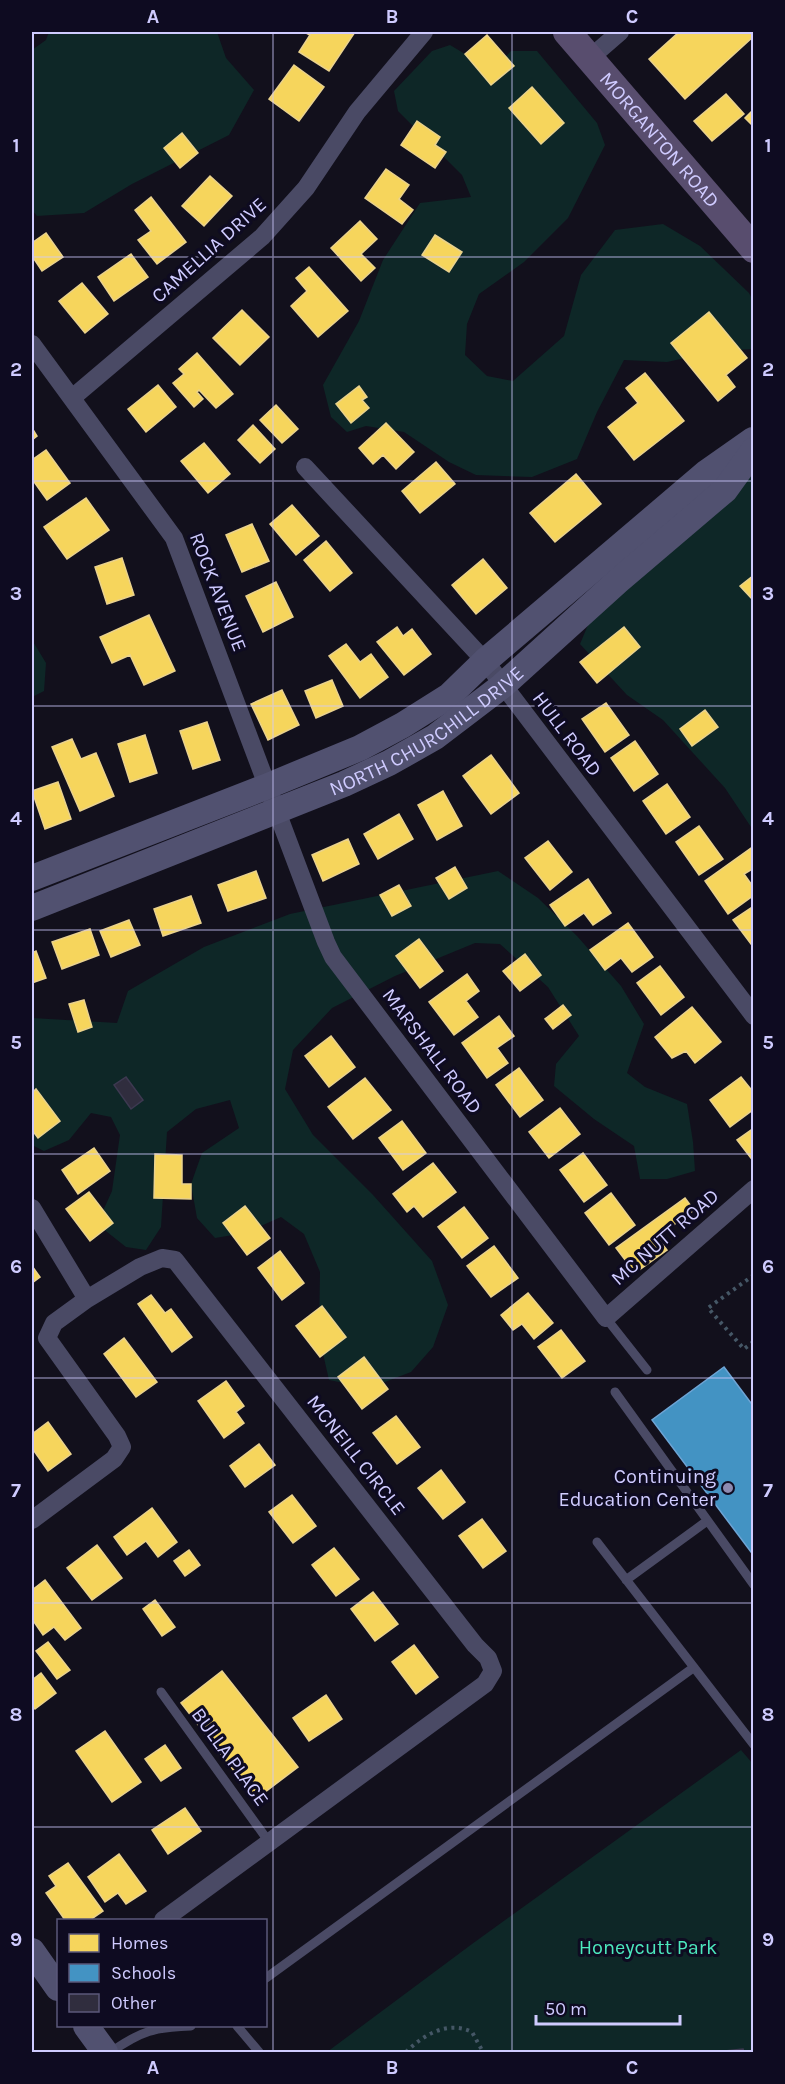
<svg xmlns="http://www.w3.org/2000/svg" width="785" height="2084" font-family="Karla,sans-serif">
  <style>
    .green { fill: #0e2727 }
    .homes { fill: #f6d55c; stroke: #ead28d; stroke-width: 1.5 }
    .schools { fill: #4393c3; stroke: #6da4d5; stroke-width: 1.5 }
    .building { fill: #302d3e; stroke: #3d3951; stroke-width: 1.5 }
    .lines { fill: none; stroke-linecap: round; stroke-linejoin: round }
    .path { stroke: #455766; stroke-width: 4; stroke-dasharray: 3 4.5; stroke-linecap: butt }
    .lane { stroke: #4a4a65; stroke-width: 9 }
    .street { stroke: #4a4a65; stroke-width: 18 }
    .secondary { stroke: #515170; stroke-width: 26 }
    .primary { stroke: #584d6e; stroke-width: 28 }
    .grid { fill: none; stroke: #cfcbff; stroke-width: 1.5; stroke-opacity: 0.55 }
    .poi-dot { fill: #8d8ab0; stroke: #0e0b21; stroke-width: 2 }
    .labels { text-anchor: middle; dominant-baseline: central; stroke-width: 6; stroke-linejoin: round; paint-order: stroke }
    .street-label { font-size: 20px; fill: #cfcbff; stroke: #0e0b21 }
    .poi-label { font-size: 20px; fill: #cfcbff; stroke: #0e0b21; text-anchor: end }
    .park-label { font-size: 20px; fill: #4ce9be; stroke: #0e0b21 }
    .neatline { fill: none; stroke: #cfcbff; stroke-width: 2 }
    .grid-label { font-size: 20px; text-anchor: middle; font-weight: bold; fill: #cfcbff }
  </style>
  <rect width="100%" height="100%" fill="#12101c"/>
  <path class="green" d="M49,32H217L226,58L254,90L229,135L132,184L84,213L37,216L32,210V50L46,40Z
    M450,45L465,54L491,73L511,51H537L597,123L605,145L568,218L524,262L479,294L467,324L465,355L487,376L513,381L564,336L581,275L615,230L663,224L700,246L749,293L753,301V349L717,351L667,362L624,360L597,412L577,459L532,477L476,475L449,462L404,432L366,426L347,432L331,417L323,385L359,321L383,260L420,203L471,197L462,175L398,111L394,91L432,51Z
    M753,470V830L725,788L663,720L627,695L580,644L593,613Z
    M32,640L46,663L44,691L32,697Z
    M498,871L538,898L577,936L621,986L644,1024L627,1073L645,1087L687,1104L693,1142L695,1171L667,1179H640L634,1146L594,1119L554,1086L556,1064L579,1036L548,987L500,944L475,943L395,976L332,1008L293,1050L285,1089L313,1135L373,1195L432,1261L448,1305L433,1347L411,1372L369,1388L329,1380L319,1336L320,1272L304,1234L281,1217L245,1233L215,1238L197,1218L191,1184L202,1153L239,1128L230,1100L196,1109L167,1132L161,1227L146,1250L126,1247L97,1224L112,1191L120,1135L111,1117L91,1113L69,1140L44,1151L32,1145V1018L117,1023L128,991L204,947L290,914Z
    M741,1750L753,1764V2052H327L472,1944Z"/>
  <path class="homes" d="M304,32H355L329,71L299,52L310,35Z
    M679,32H754V36L685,99L649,59Z
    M487,35L514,66L491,85L465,54Z
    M294,65L324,87L299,121L269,99Z
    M532,87L564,123L541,144L509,108Z
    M726,94L744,114L712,141L694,121Z
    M754,109V127L745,118Z
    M417,121L440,137L435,145L446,152L435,168L401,145Z
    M182,133L198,153L180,168L164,148Z
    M386,169L409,185L399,199L413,210L402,224L365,198Z
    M210,176L232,196L204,226L182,206Z
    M151,197L186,242L157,264L138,240L151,231L135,210Z
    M360,221L377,239L361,254L375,268L361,281L331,248Z
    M46,233L63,257L42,271L32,256V243Z
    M435,235L462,252L449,272L422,255Z
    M131,254L148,277L114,301L98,277Z
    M309,267L348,311L318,337L291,306L307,291L296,278Z
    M82,283L108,314L85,333L59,301Z
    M242,310L269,337L240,365L213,338Z
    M709,312L747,358L726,375L735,387L718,401L671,343Z
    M197,353L233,394L216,408L199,390L197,392L203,399L194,407L173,383L184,374L179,369Z
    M645,373L684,421L634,460L608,427L638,403L626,388Z
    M158,385L176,407L146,432L128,409Z
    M359,386L367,397L362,400L369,408L351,423L336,404Z
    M276,405L298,429L282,443L260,420Z
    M386,423L414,452L396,469L383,455L373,464L359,448Z
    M253,425L275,449L260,463L238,440Z
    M32,428L37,436L32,440Z
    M204,443L230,474L208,493L181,461Z
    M46,450L70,483L47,500L32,479V460Z
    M436,462L455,484L420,513L402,491Z
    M576,474L601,504L555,542L530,513Z
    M86,498L109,530L67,559L44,527Z
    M292,505L319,536L296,555L270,524Z
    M252,524L269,561L242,572L226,535Z
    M326,541L352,573L330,591L304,560Z
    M122,558L134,595L107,604L95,567Z
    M483,559L507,588L476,614L452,585Z
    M754,575V601L740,586Z
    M276,582L293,617L263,632L246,596Z
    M149,615L175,671L144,685L130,655L112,663L100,637Z
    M397,627L403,636L412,629L431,654L404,675L377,642Z
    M624,627L640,647L597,683L580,662Z
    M346,644L360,662L371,654L388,677L360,698L329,656Z
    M332,680L343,706L316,718L305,691Z
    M282,690L299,725L268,740L251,704Z
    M606,703L629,735L605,752L582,719Z
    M705,710L718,727L692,746L680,729Z
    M207,722L220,760L193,769L180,731Z
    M145,735L157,773L130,782L118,744Z
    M72,739L81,759L96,753L114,796L80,811L52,747Z
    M635,741L658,774L634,791L611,758Z
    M491,755L519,793L491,814L463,776Z
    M58,782L71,819L45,829L32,791Z
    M667,784L690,817L666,834L643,801Z
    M443,791L462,826L437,840L418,805Z
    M399,814L413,839L378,859L364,834Z
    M699,826L723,859L699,875L676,842Z
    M348,839L359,864L323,881L312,855Z
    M548,841L572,872L550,890L525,858Z
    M754,846V868L744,874L754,888V895L728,914L705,881Z
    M455,867L467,888L449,899L436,878Z
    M256,871L266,898L228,911L218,885Z
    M588,879L611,913L593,925L584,913L565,926L550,905Z
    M399,885L411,906L392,916L380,895Z
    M191,896L201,923L163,936L154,909Z
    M754,906V948L733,920Z
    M129,920L140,945L111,957L100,931Z
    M628,923L653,957L632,972L621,958L605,970L590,950Z
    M90,929L99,955L62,969L52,942Z
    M419,939L443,971L420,988L396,956Z
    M36,951L46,978L32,983V953Z
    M525,954L541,975L520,991L503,971Z
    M660,966L684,997L661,1015L637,983Z
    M467,974L479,991L466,1001L478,1017L454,1035L429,1002Z
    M84,1000L92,1027L78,1032L69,1004Z
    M563,1005L571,1015L553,1029L545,1019Z
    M692,1007L721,1042L695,1063L686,1051L672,1058L655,1037Z
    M499,1016L514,1036L497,1048L508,1063L487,1078L462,1043Z
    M331,1036L355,1067L329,1087L305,1056Z
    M519,1068L543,1100L520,1117L496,1085Z
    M741,1077L754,1093V1109L730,1127L710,1100Z
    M365,1078L391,1110L353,1139L328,1107Z
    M36,1089L60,1121L38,1138L32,1130V1093Z
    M560,1108L580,1134L549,1158L529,1132Z
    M402,1121L426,1153L403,1170L379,1138Z
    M754,1128V1162L737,1140Z
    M94,1148L110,1171L78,1194L62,1170Z
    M583,1153L607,1185L584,1202L560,1170Z
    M155,1154L182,1155V1184H191V1199L154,1198Z
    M433,1163L456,1192L423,1217L414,1206L407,1212L393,1194Z
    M89,1192L113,1223L90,1241L66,1209Z
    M611,1193L635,1225L609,1245L585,1213Z
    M685,1198L694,1210L657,1237L667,1250L635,1273L616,1248Z
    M245,1206L270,1238L247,1255L223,1223Z
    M464,1207L488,1238L462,1258L438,1227Z
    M494,1246L518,1278L491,1297L467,1266Z
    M280,1251L304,1283L282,1300L258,1268Z
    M32,1266L40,1277L32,1283Z
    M528,1293L553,1323L534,1339L522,1324L513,1330L501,1315Z
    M151,1295L165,1313L171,1309L192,1337L172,1352L138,1304Z
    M322,1306L346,1337L320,1357L296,1326Z
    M561,1330L585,1361L562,1378L538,1347Z
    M124,1338L157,1382L136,1397L104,1354Z
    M364,1357L388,1389L362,1409L338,1377Z
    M226,1381L244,1406L236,1412L244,1423L224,1438L198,1401Z
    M396,1416L420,1447L397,1464L373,1433Z
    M48,1422L71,1454L48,1471L32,1448V1434Z
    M259,1444L275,1465L245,1487L230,1466Z
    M441,1470L465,1502L443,1519L418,1488Z
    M292,1495L316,1526L293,1543L269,1512Z
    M152,1508L177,1542L158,1557L146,1541L127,1555L114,1537Z
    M482,1519L506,1551L483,1568L459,1536Z
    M97,1545L122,1578L92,1600L67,1568Z
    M334,1548L359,1579L336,1596L312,1565Z
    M189,1550L200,1565L185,1576L174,1561Z
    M45,1580L81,1628L65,1640L54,1627L43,1635L32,1619V1590Z
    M373,1592L398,1624L375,1641L351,1609Z
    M155,1600L175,1627L162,1636L143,1609Z
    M48,1642L70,1670L57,1679L36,1651Z
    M414,1645L438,1677L416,1694L392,1662Z
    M222,1671L298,1767L256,1799L181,1703Z
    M41,1673L56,1693L35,1709L32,1705V1680Z
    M326,1695L342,1719L309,1741L293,1718Z
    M105,1731L141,1782L112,1802L76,1751Z
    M165,1745L181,1768L161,1781L145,1759Z
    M185,1808L201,1831L168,1854L152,1830Z
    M119,1854L146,1891L126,1904L118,1893L105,1902L88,1877Z
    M68,1863L103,1911L90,1920H65L46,1893L56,1886L49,1876Z"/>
  <path class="schools" d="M724,1367L754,1407V1556L652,1420Z"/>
  <path class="building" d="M126,1077L143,1100L131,1109L114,1085Z
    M743,2049L744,2052H715Z"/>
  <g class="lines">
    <path class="path" d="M754,1275L708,1308L744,1349L752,1343L754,1336
      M406,2052C423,2035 448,2020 472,2032L483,2052"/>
    <path class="lane" d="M606,1318L647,1370
      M615,1392L754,1585
      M597,1542L754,1745
      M626,1580L707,1521
      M161,1692L269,1842
      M266,1978L693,1668
      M237,2026L259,2052
      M111,2052C141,2031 155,2027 191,2026"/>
    <path class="street" d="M590,58L620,32
      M32,344L174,538L326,942L333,957L606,1318L754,1189
      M72,398L262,237L306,188L357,112L424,32
      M305,467L485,661L754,1016
      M32,1208L87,1299
      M32,1520L114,1459L122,1447L117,1436L47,1338L54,1323L87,1299L140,1267L162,1258L175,1260L475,1645L488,1658L493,1671L485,1684L163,1920"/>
    <g class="secondary">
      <path d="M32,878L268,786L360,748L403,725L449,696L485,661L706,473L753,440"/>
      <path id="s1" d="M32,908L344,784L389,763L435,737L502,686L618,581L725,490L754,450"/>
      <path d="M32,1951L58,1988"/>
      <path d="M86,2026L105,2052"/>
    </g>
    <path class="primary" id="s2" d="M567,32L754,249"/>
  </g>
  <path class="grid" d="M273,32V2052M512,32V2052M32,257H754M32,481H754M32,706H754M32,930H754M32,1154H754M32,1378H754M32,1603H754M32,1827H754"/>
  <circle class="poi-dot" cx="728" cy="1488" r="6"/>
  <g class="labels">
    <g class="street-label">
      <text stroke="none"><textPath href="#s2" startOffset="142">MORGANTON ROAD</textPath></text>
      <text transform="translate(209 250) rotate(-42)">CAMELLIA DRIVE</text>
      <text transform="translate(218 592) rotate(69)">ROCK AVENUE</text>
      <text stroke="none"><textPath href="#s1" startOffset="434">NORTH CHURCHILL DRIVE</textPath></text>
      <text transform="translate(567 734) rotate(53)">HULL ROAD</text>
      <text transform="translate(432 1051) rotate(53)">MARSHALL ROAD</text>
      <text transform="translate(665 1237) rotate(-41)">MC NUTT ROAD</text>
      <text transform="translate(356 1455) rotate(52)">MCNEILL CIRCLE</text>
      <text transform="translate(230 1757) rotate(54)">BULLA PLACE</text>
    </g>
    <g class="poi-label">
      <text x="716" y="1476">Continuing<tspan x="716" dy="23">Education Center</tspan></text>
    </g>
    <g class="park-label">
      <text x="648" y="1947">Honeycutt Park</text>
    </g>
  </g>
  <rect width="785" height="2084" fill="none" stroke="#0e0b21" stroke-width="66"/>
  <rect x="57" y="1919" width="210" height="108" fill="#0e0b21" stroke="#5b587a" stroke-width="1.5"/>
  <rect x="69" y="1934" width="30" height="18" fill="#f6d55c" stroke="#5b587a" stroke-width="1.5"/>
  <text x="111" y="1949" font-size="18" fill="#cfcbff">Homes</text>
  <rect x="69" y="1964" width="30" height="18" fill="#4393c3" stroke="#5b587a" stroke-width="1.5"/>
  <text x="111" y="1979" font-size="18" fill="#cfcbff">Schools</text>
  <rect x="69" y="1994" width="30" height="18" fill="#302d3e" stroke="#5b587a" stroke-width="1.5"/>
  <text x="111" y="2009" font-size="18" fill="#cfcbff">Other</text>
  <path d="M536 2015v9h144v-9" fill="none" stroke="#cfcbff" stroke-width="3"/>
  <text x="545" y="2015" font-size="18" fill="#cfcbff" stroke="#0e0b21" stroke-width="4.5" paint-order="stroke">50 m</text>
  <rect x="33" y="33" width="719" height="2018" class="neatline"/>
  <g class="grid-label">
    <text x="153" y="23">A</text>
    <text x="392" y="23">B</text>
    <text x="632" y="23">C</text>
    <text x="16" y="152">1</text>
    <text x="768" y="152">1</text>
    <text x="16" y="376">2</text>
    <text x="768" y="376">2</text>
    <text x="16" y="600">3</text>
    <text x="768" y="600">3</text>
    <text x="16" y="825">4</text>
    <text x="768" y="825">4</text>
    <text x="16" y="1049">5</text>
    <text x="768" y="1049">5</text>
    <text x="16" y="1273">6</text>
    <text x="768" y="1273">6</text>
    <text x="16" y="1497">7</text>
    <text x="768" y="1497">7</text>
    <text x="16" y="1721">8</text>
    <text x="768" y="1721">8</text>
    <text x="16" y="1946">9</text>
    <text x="768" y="1946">9</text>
    <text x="153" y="2074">A</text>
    <text x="392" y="2074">B</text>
    <text x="632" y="2074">C</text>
  </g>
</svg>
